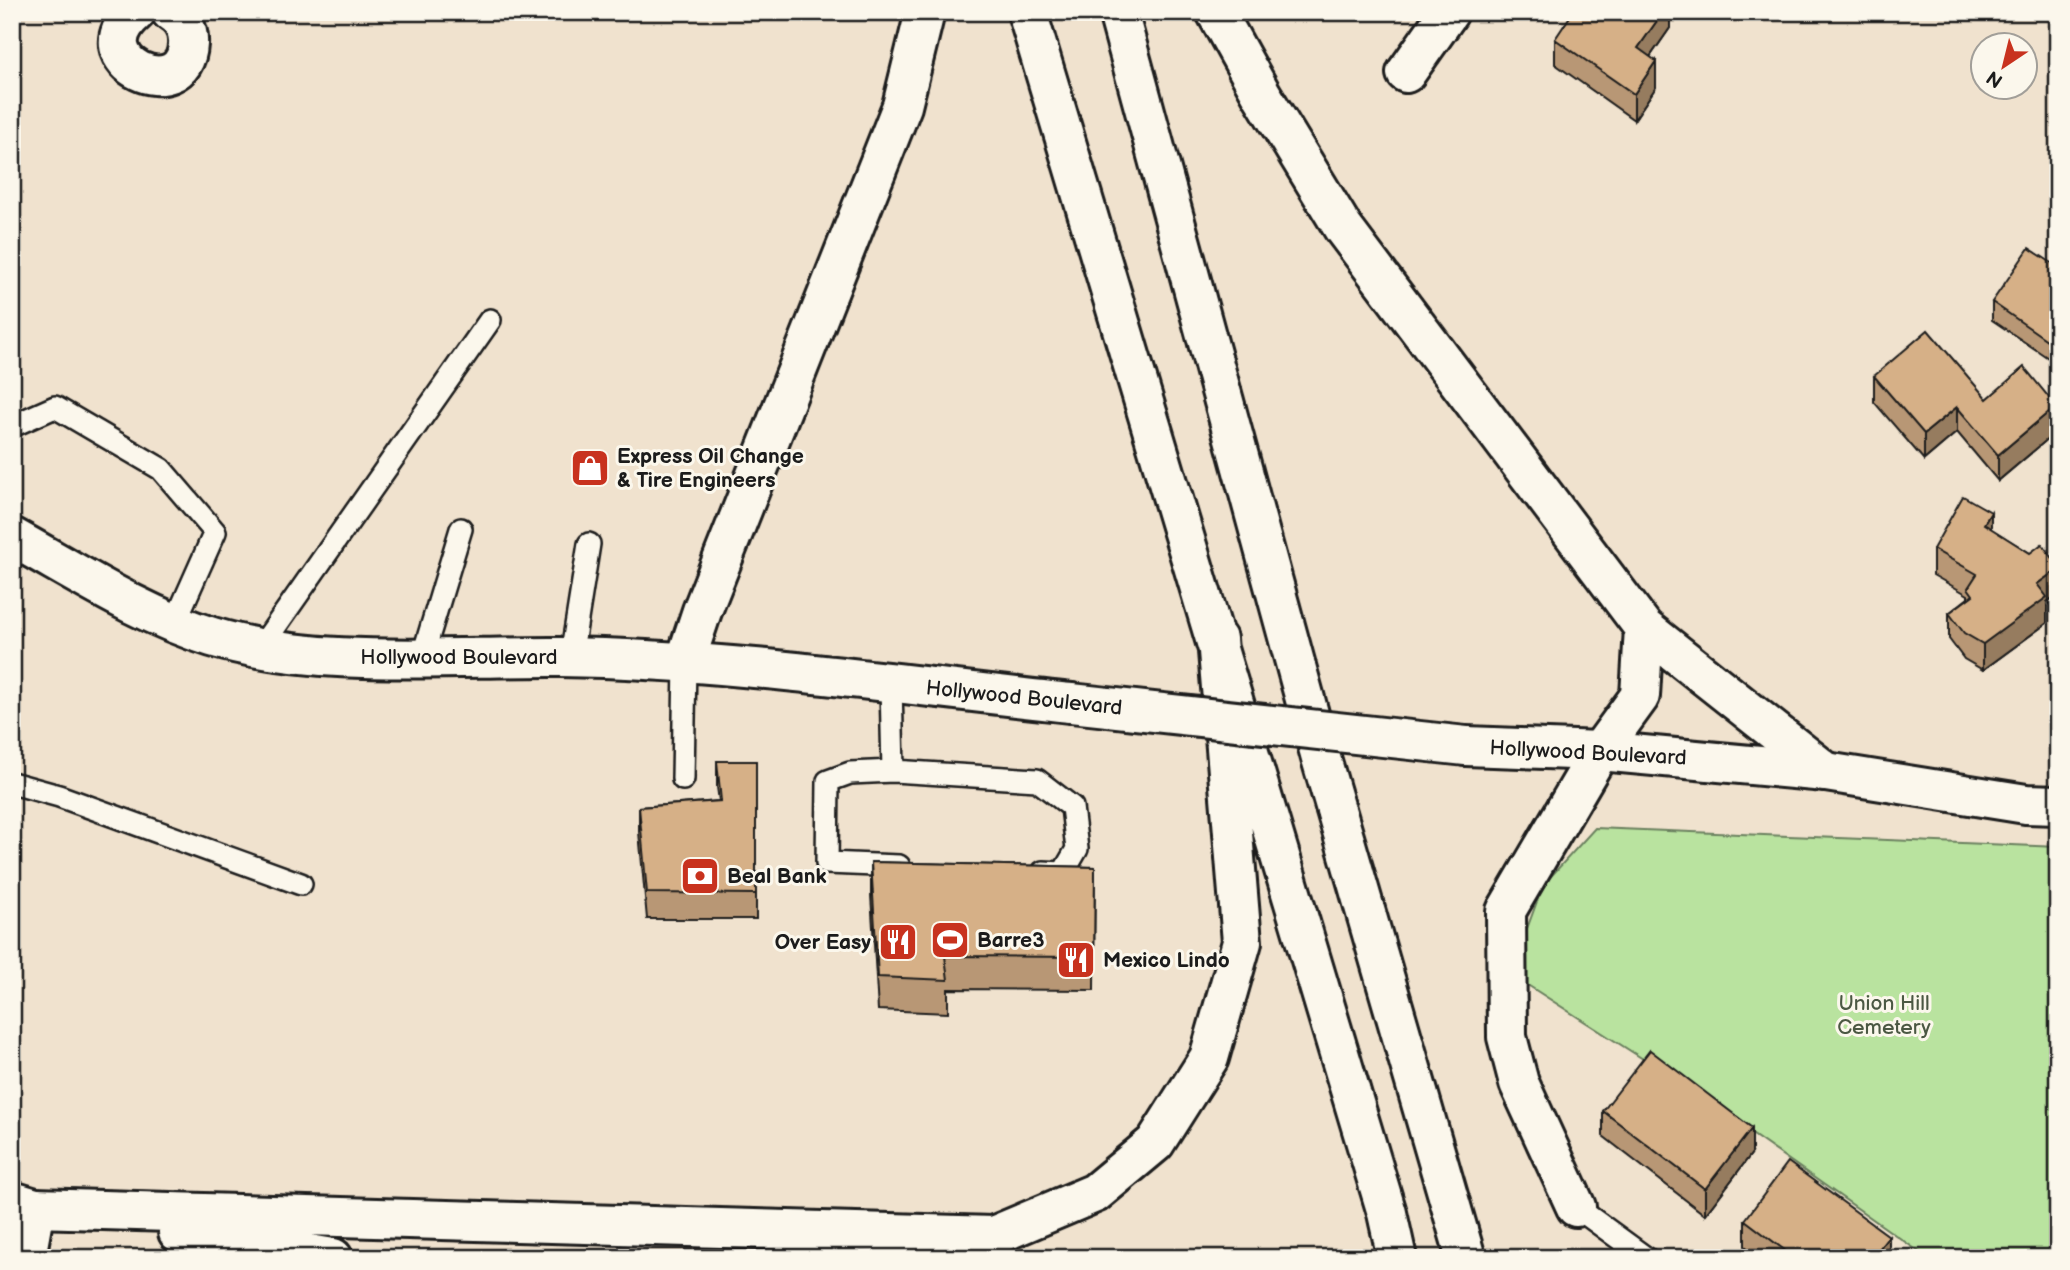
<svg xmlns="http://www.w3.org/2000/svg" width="2070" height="1270" font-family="'Balsamiq Sans',sans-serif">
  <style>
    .green { fill: #b9e39f; stroke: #6a805e; stroke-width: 2 }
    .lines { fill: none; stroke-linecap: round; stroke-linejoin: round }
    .service-casing { stroke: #1c1c1c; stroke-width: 26 }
    .minor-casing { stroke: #1c1c1c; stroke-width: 44 }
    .tertiary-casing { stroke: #1c1c1c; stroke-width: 44 }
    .secondary-casing { stroke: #1c1c1c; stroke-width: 44 }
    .trunk-casing { stroke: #1c1c1c; stroke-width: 44 }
    .service { stroke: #fbf7ec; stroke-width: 21 }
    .minor { stroke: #fbf7ec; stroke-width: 38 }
    .tertiary { stroke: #fbf7ec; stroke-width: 38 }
    .secondary { stroke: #fbf7ec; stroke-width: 38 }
    .trunk { stroke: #fbf7ec; stroke-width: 38 }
    .secondary-bridge-casing { stroke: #1c1c1c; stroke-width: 44; stroke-linecap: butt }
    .secondary-bridge { stroke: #fbf7ec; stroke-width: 38 }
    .wall { fill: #b89774; stroke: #1c1c1c; stroke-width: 2 }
    .shaded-wall { fill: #967b5e; stroke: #1c1c1c; stroke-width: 2 }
    .building { fill: #d6b087; stroke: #1c1c1c; stroke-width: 2 }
    .labels { text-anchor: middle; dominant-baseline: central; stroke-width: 6; stroke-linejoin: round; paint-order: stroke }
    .poi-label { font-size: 21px; font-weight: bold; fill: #1c1c1c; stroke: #fbf7ec; text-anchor: start }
    .street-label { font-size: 21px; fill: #1c1c1c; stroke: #fbf7ec }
    .park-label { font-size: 21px; fill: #4b5843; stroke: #fbf7ec }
  </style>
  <rect width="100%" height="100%" fill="#f0e2ce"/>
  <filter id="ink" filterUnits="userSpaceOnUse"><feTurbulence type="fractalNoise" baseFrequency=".0143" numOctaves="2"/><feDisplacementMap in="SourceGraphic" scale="14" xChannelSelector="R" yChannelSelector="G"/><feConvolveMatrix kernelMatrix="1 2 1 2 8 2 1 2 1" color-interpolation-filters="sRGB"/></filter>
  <g filter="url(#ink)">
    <path class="green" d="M1595,828L2058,847V1258H1928L1668,1075L1526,984L1524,937L1543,885Z"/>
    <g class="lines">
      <g class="service-casing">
        <path id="service" d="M12,426L55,407L161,469L215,532L175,622
          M261,647L490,320
          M571,657L589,544
          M422,658L461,529
          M891,684L893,771L1037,780L1072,807L1077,849L1063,873L1043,872
          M893,771L850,773L828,781L827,863L899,866
          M683,779L685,662
          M12,783L59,796L301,884
          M1576,1207L1646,1258"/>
      </g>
      <g class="minor-casing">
        <path id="minor" d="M136,12C78,62 185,108 188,44C189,30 183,19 171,12
          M1406,73L1449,12
          M1576,1207L1519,1083L1507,1037L1506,911L1600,751"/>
      </g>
      <g class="tertiary-casing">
        <path id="tertiary" d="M12,1201L35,1208L26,1258"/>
      </g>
      <g class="secondary-casing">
        <path id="secondary" d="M12,537C77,573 141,615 212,637C318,669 450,656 560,657C730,659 901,685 1071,703
          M1466,746L1600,751L1826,772L2026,804L2058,805"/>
      </g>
      <g class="trunk-casing">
        <path id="trunk" d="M1027,12L1387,1213L1397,1258
          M1118,12L1321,758L1466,1258
          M1216,12L1262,95L1343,228L1644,628L1826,772
          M685,662L702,611L902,106L925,12
          M1600,751L1640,696L1644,628
          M35,1208L993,1236L1095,1193L1155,1143L1209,1058L1242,942L1217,639
          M178,1232L333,1258"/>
      </g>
      <use href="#service" class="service"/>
      <use href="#minor" class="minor"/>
      <use href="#tertiary" class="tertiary"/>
      <use href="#secondary" class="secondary"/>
      <use href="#trunk" class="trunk"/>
      <g class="secondary-bridge-casing">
        <path id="secondary-bridge" d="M1071,703L1466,746"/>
      </g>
      <use href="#secondary-bridge" class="secondary-bridge"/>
    </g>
    <path class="wall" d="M1670,12V28L1650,57L1656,87L1634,120L1555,64V39Z
      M2058,267V363L2057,364L1992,320V302Z
      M1874,376L1987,399L2056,432L1998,481L1957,432L1924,460L1874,402Z
      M1991,529L2030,553L2058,565V594L2047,602V623L1983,670L1964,659L1949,639V613L1968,598V595L1933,575V549Z
      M717,761H756V919H647L639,832V807L719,801L717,787Z
      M871,862L1095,867L1094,990L948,989V1013L878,1010L871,895Z
      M1603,1111L1752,1153L1705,1215L1603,1136Z
      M1745,1220L1889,1258H1760L1745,1246Z"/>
    <path class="shaded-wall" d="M1663,12H1670V28L1638,74V48Z
      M1656,61V87L1634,120V94Z
      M2056,406V432L1998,481V455Z
      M1957,407V432L1924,460V434Z
      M1991,512V537L1984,524Z
      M2058,569V594L2047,602V623L1983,670V644L2037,584Z
      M1752,1128V1153L1705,1215V1189Z
      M1889,1236V1258H1872Z"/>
    <path class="building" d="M1573,12H1663L1638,48L1656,61L1634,94L1555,39Z
      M2029,248L2058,267L2057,347L1992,302Z
      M1928,330L1987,399L2024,367L2056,406L1998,455L1957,407L1924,434L1874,376Z
      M1963,496L1991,512L1984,524L2030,553L2042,544L2058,565V569L2037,584L2047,597L1983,644L1964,633L1949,613L1973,595L1968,588L1977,574L1933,549Z
      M717,761H756V894L647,893L639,807L721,801Z
      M871,862L1095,867L1094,957L945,956L948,980L878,977Z
      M1650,1050L1752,1128L1705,1189L1603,1111Z
      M1788,1162L1889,1236L1872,1258H1795L1745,1220Z"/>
  </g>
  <defs>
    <g id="shop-square" transform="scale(2.0125)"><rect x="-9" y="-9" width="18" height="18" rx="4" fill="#c8321e" stroke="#fbf7ec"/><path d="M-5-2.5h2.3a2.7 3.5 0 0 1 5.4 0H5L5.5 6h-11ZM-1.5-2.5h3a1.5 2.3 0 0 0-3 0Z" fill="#fff"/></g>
    <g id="bank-square" transform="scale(2.0125)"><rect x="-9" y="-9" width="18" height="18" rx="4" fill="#c8321e" stroke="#fbf7ec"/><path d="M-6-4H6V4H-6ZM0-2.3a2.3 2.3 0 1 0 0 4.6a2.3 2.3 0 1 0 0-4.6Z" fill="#fff"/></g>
    <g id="stadium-square" transform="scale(2.0125)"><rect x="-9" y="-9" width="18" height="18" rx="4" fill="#c8321e" stroke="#fbf7ec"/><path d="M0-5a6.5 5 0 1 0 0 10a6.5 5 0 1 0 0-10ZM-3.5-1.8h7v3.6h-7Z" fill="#fff"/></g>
    <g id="restaurant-square" transform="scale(2.0125)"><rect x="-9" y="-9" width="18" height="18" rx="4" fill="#c8321e" stroke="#fbf7ec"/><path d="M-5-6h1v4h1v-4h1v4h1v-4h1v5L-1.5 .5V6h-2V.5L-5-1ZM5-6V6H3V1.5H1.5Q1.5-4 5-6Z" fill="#fff"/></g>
  </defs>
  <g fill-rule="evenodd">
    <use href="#shop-square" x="590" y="468"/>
    <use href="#bank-square" x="700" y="876"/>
    <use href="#stadium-square" x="950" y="940"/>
    <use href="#restaurant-square" x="898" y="942"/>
    <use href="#restaurant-square" x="1076" y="960"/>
  </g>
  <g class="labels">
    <g class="poi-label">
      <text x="617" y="456">Express Oil Change<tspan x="617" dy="24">&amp; Tire Engineers</tspan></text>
      <text x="727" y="876">Beal Bank</text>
      <text x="977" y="940">Barre3</text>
      <text x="871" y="942" text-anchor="end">Over Easy</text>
      <text x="1103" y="960">Mexico Lindo</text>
    </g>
    <g class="street-label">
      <text x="459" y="657">Hollywood Boulevard</text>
      <text transform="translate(1024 698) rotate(6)">Hollywood Boulevard</text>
      <text transform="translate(1588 753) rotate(3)">Hollywood Boulevard</text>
    </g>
    <g class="park-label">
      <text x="1884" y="1003">Union Hill<tspan x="1884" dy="24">Cemetery</tspan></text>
    </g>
  </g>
  <rect width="2070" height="1270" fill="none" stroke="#fbf7ec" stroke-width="42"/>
  <rect x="21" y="21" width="2028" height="1228" fill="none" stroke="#1c1c1c" stroke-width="2.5" filter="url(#ink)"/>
  <g transform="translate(2004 66) rotate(215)"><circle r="33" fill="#fbf7ec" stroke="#a29f99" stroke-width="2"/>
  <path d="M0-5L12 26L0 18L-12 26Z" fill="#c8321e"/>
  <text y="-10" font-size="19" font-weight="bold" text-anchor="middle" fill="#1c1c1c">N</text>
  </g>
</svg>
